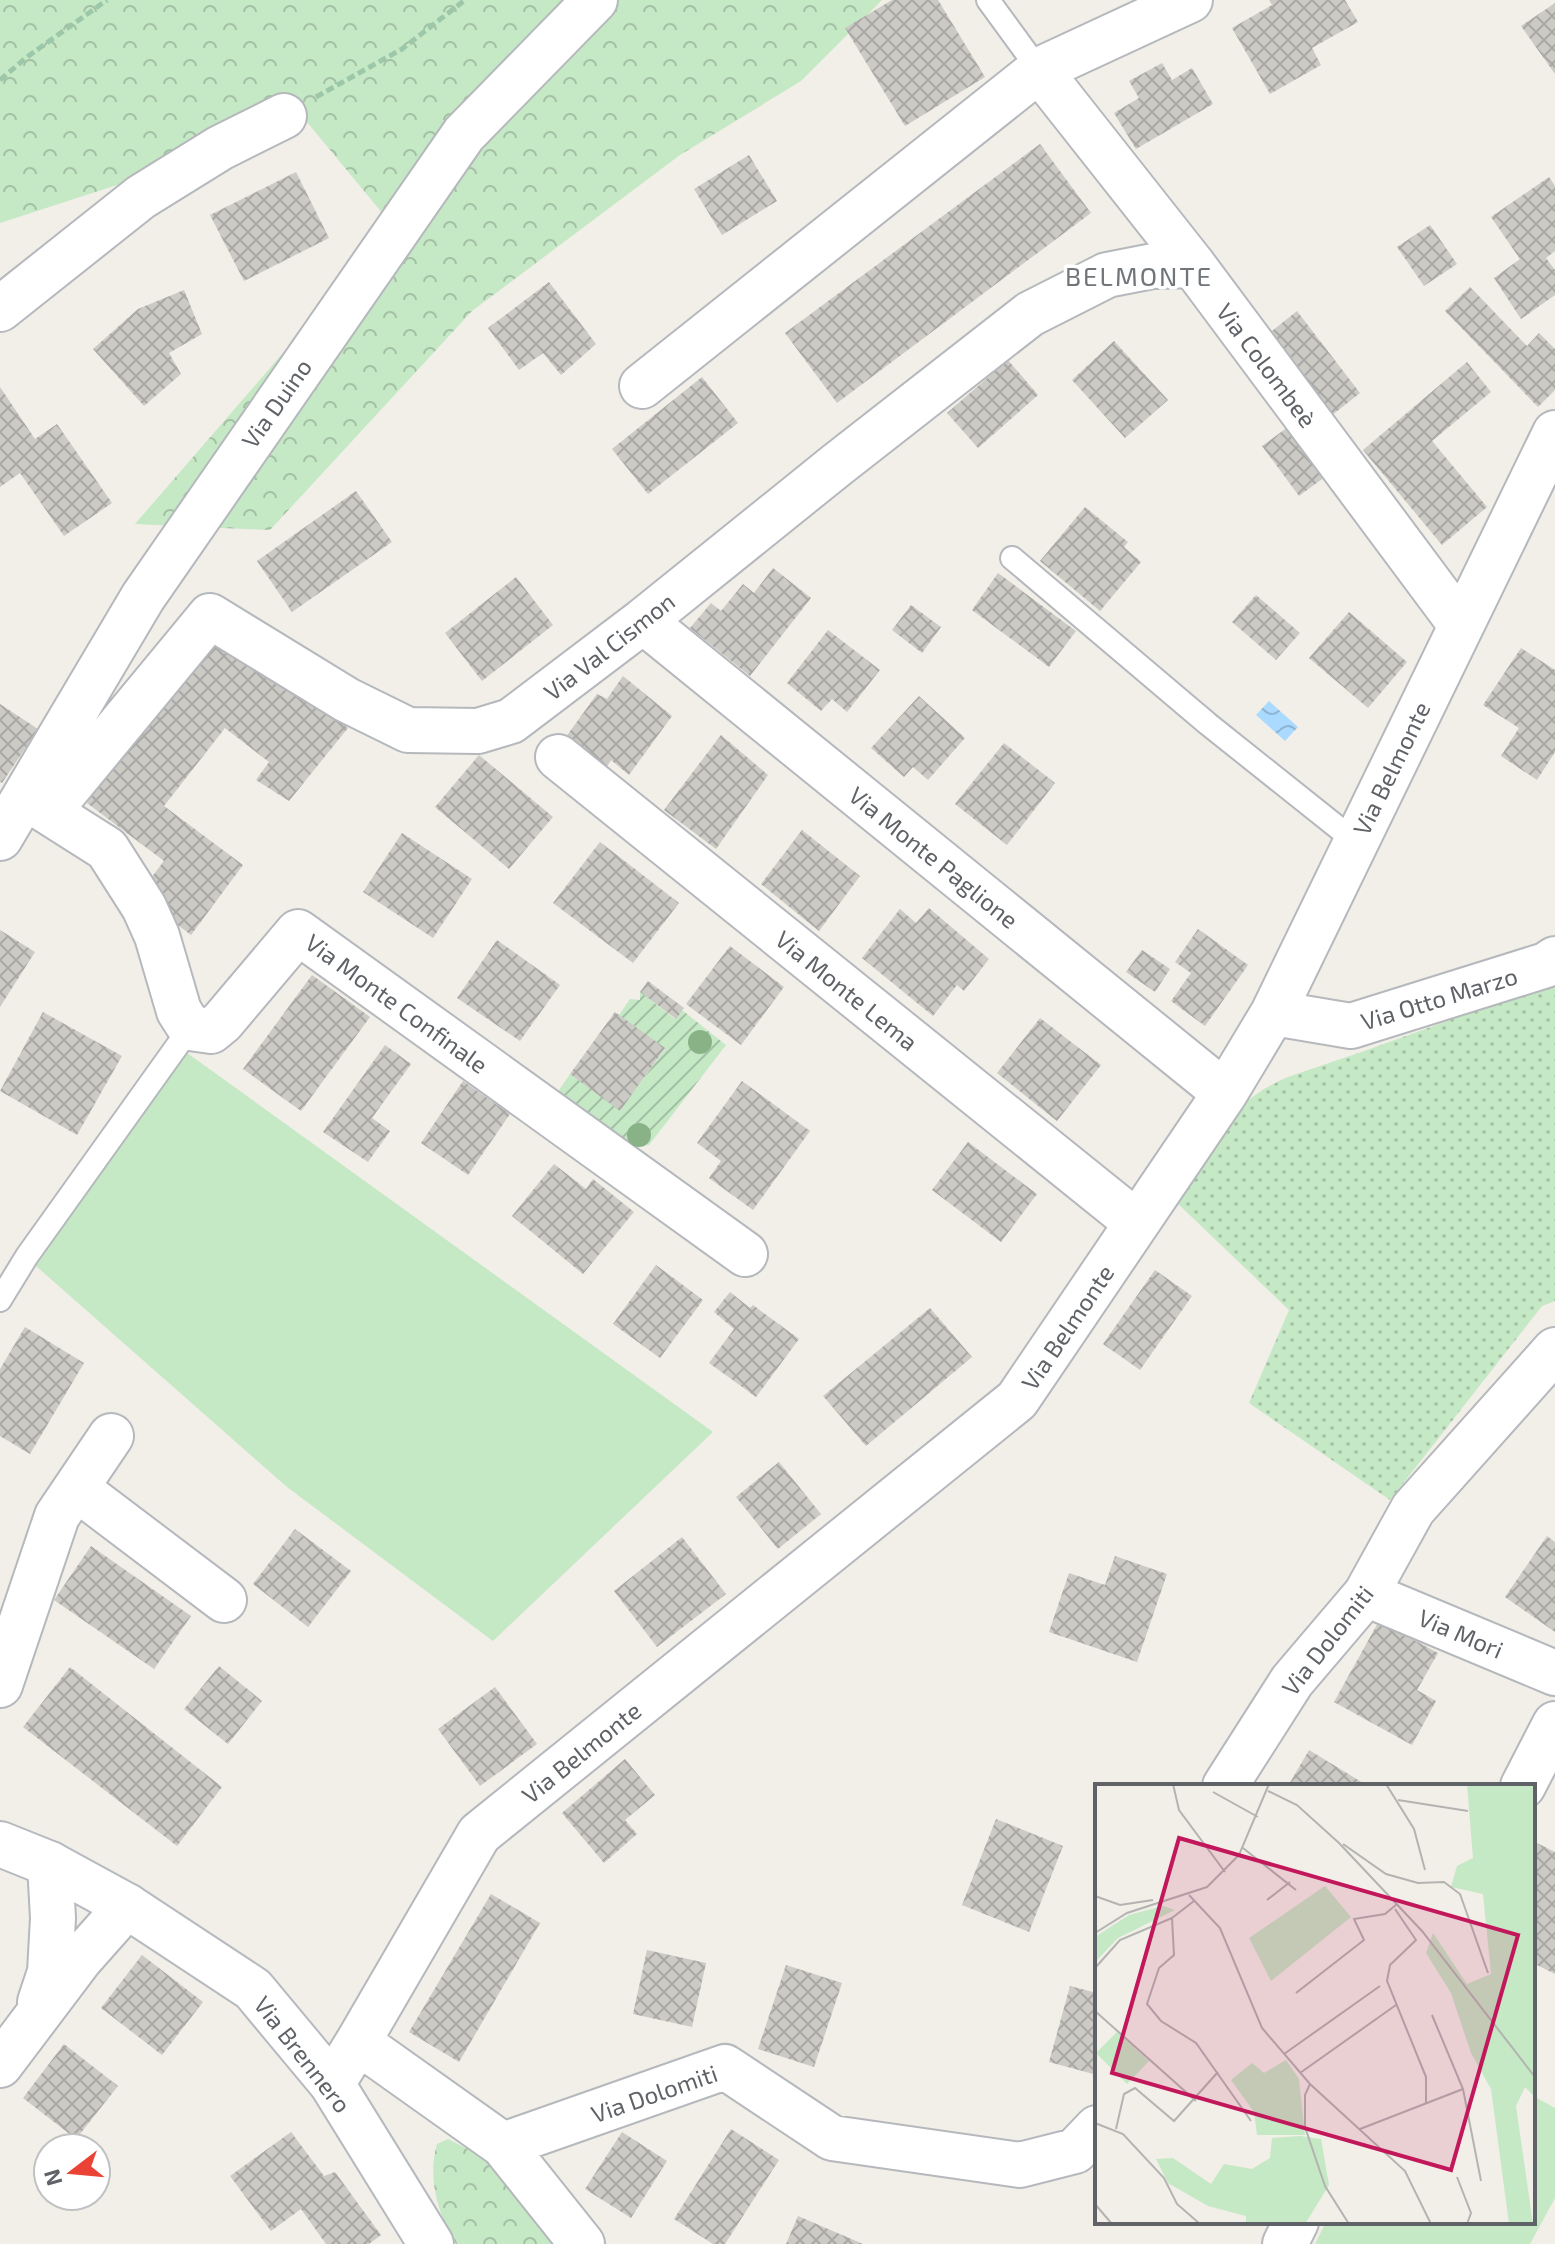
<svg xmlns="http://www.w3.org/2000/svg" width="1555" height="2244" font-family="'Exo 2',sans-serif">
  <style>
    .grass { fill: #c5e8c5 }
    .forest { fill: url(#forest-crowns) }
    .park { fill: url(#park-dots) }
    .garden { fill: url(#garden-furrows) }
    .water { fill: url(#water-waves) }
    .building { fill: url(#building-cross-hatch) }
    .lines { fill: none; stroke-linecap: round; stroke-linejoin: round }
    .lane-casing { stroke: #b5b8bc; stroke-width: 26 }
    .street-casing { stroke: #b5b8bc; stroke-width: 48 }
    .secondary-casing { stroke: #b6babf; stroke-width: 48 }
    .path { stroke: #9cc7a9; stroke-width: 5; stroke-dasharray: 8 4; stroke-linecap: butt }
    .lane { stroke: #fff; stroke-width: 22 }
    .street { stroke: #fff; stroke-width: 44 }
    .secondary { stroke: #fff; stroke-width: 44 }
    .tree { fill: #89b387 }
    .labels { text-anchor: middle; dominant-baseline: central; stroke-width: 7; stroke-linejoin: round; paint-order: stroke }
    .street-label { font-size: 24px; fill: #5f6368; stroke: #fff }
    .neighbourhood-label { font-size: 26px; letter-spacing: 2px; fill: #70757a; stroke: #fff }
    .inset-road { fill: none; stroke: #b3b3b1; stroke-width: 2 }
    .view { fill: #c2185b; fill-opacity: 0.15; stroke: #c2185b; stroke-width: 4 }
    .inset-edge { fill: none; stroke: #5f6368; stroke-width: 4 }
  </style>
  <defs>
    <pattern id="forest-crowns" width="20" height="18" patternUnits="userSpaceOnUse" patternTransform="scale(2)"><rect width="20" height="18" fill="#c5e8c5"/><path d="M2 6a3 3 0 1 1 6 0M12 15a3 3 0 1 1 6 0" fill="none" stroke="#a3c0a4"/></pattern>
    <pattern id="park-dots" width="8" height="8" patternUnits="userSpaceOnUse" patternTransform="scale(2)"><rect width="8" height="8" fill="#c5e8c5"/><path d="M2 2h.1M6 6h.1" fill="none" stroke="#a3c0a4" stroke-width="1.8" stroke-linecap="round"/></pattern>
    <pattern id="garden-furrows" width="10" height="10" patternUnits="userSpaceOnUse" patternTransform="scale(2)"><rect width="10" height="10" fill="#c5e8c5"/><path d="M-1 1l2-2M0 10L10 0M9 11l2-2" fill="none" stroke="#a3c0a4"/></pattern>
    <pattern id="water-waves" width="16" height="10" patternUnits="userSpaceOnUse" patternTransform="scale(2)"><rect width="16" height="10" fill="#aadaff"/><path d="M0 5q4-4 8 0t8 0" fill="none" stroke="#8eb4d2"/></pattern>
    <pattern id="building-cross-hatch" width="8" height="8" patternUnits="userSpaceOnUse" patternTransform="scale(2)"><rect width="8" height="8" fill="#cccac5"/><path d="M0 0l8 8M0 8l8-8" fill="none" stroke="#a9a8a4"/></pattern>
  </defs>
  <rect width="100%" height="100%" fill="#f1efe8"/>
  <path class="grass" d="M183,1050L713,1432L493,1641L287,1487L36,1266Z
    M1533,2096L1555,2108V2198L1530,2244H1315L1326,2222H1533Z"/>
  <path class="forest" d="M0,0H882L801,81L680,155L472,311L270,530L135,524L393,226L287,98L120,184L0,223Z
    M448,2139L497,2164L560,2244H456C438,2214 427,2179 437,2144Z"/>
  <path class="park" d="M1555,982V1301L1542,1306L1390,1500L1249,1403L1289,1310L1174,1200L1244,1103L1264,1089L1285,1078L1370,1049Z"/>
  <path class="garden" d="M640,992L675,1019L682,1010L726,1045L649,1145L635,1146L557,1093L570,1074L620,1110L665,1049L619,1015L630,999L640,1000Z"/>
  <path class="water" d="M1269,701L1298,727L1285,741L1256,715Z"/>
  <path class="building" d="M892,0H938L985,77L905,126L845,28Z
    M1269,0H1345L1358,22L1312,48L1321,65L1270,94L1232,28L1272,5Z
    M1555,3V74L1521,26Z
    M1162,63L1172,80L1192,68L1213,104L1136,149L1114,113L1139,98L1129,81Z
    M1040,144L1091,213L837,403L785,333Z
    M749,155L777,201L722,235L694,189Z
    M296,172L329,238L244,281L210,215Z
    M1549,177L1555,186V251L1546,258L1555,270V295L1521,319L1494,278L1520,259L1491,217Z
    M1430,225L1457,264L1424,286L1397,247Z
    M549,282L596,344L561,375L543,353L519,370L488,328Z
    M1470,287L1527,346L1539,333L1555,349V390L1538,407L1445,311Z
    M184,290L202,334L169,353L181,374L144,406L93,349L138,309Z
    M1297,311L1360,393L1331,416L1267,335Z
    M1114,341L1168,400L1125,438L1072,380Z
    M1008,360L1038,395L978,448L947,413Z
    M1467,362L1491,392L1432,441L1487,507L1442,545L1363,450Z
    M702,377L738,423L648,494L612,449Z
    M0,387L35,439L57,424L112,503L64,536L20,473L0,487Z
    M1292,424L1329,474L1299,496L1262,446Z
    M356,491L392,542L292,612L257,561Z
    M1085,507L1128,542L1124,547L1141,562L1100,611L1040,561Z
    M773,568L811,598L750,676L690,628L711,603L721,611L743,584L754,593Z
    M998,573L1076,631L1049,667L972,610Z
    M516,577L553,625L482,681L445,633Z
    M1256,595L1300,633L1276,660L1232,622Z
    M911,605L941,627L922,653L892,630Z
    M1349,612L1407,662L1368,708L1309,658Z
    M214,627L348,728L289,801L256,780L269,762L225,728L164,806L243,865L191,935L138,895L164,861L87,803L142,723Z
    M828,630L880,670L847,712L832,699L821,711L787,683Z
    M1521,648L1555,670V752L1537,780L1501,756L1519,728L1483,705Z
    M623,676L672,716L629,775L611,760L603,773L563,741L597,694L607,699Z
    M919,696L965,738L928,780L913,767L904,777L871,748Z
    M0,704L38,729L2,783L0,782Z
    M721,735L768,775L716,849L664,810Z
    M1004,743L1055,783L1007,845L955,804Z
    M479,755L553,817L509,869L435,807Z
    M802,830L860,876L819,931L761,884Z
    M402,833L472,879L433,938L363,892Z
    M600,842L679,903L633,963L553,903Z
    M929,908L989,959L964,991L957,985L933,1016L862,958L900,909L916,923Z
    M1198,929L1248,965L1205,1026L1171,1001L1191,973L1175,962Z
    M0,930L35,952L0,1007Z
    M497,940L560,985L520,1041L457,998Z
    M730,946L784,987L741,1045L686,1004Z
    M1142,950L1170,969L1155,992L1126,972Z
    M312,975L370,1017L301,1111L243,1069Z
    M648,981L684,1008L676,1019L640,992Z
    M43,1012L122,1056L77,1135L0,1091Z
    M615,1012L665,1048L620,1111L570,1074Z
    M1040,1018L1101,1065L1057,1121L997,1073Z
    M385,1045L411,1064L372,1118L390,1131L368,1162L323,1132Z
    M463,1081L510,1114L468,1175L421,1143Z
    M742,1081L810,1131L753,1210L709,1178L721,1161L697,1143Z
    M968,1142L1037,1194L1001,1242L932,1190Z
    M554,1164L586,1189L593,1179L634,1212L583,1274L512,1216Z
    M656,1265L703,1300L660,1358L613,1324Z
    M1155,1270L1192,1296L1140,1370L1103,1344Z
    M730,1292L750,1308L753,1305L799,1339L756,1397L709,1363L734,1329L714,1312Z
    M930,1308L972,1357L866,1446L823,1396Z
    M25,1327L84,1363L30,1454L0,1436V1369Z
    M779,1462L821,1514L778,1549L736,1497Z
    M295,1529L351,1571L308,1627L253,1584Z
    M1547,1536L1555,1542V1632L1505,1597Z
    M682,1537L726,1594L657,1647L614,1591Z
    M91,1546L191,1616L154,1669L54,1600Z
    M1115,1556L1167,1574L1137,1662L1049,1632L1069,1573L1105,1585Z
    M1379,1621L1438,1653L1417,1690L1436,1701L1412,1745L1334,1702Z
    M219,1666L262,1701L228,1744L184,1709Z
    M70,1667L222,1787L177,1846L23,1727Z
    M495,1687L537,1744L480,1786L438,1729Z
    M1309,1750L1368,1786H1288Z
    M625,1759L655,1795L625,1820L637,1834L604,1863L562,1813Z
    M996,1819L1063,1846L1029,1932L962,1905Z
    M1533,1841L1555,1852V1974L1533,1963Z
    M491,1894L540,1923L459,2062L409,2032Z
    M647,1950L706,1963L692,2027L633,2014Z
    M142,1955L203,2002L162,2055L101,2008Z
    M786,1965L842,1983L814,2067L758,2049Z
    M1070,1986L1097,1993V2075L1049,2062Z
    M64,2044L118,2086L76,2139L23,2098Z
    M731,2129L779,2160L725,2244H713L674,2219Z
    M291,2132L324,2176L335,2172L381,2235L369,2244H326L301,2209L271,2231L230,2176Z
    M622,2132L667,2161L631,2218L585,2189Z
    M798,2216L863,2244H786Z"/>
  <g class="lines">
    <g class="lane-casing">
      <path id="lane" d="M988,0L1039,70
        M1012,558L1208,724L1356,842
        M0,1300L27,1256L190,1028"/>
    </g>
    <g class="street-casing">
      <path id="street" d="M1039,70L1193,265L1461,625
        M0,309L141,197L220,148L284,116
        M642,386L1039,70L1190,0
        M643,621L1225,1093
        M558,757L1137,1223
        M25,797L107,849L144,907L157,936L179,1011L190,1028L211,1031L222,1022L298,932L745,1254
        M49,811L210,616L347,700L408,730L478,731L511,721L643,621L838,464L1030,314L1107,275L1153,266L1193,265
        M0,838L143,597L464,134L595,0
        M1273,1013L1351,1026L1546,965L1555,959
        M76,1488L224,1600
        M1366,1594L1555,1673
        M0,1685L57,1516L111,1436
        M1225,1786L1292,1681L1366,1594L1413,1509L1555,1350
        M1523,1786L1555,1724
        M40,2002L50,1972L53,1918L50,1864
        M358,2042L503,2145L725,2067L832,2138L1020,2165L1075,2151L1097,2128
        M0,2065L80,1959L127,1906
        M332,2084L358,2042L479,1834L1017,1400L1225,1093L1273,1013L1555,433
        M503,2145L582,2244
        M1285,2244L1296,2222"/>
    </g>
    <g class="secondary-casing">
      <path id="secondary" d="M0,1844L50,1864L127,1906L253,1989L332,2084L431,2244"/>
    </g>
    <path class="path" d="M0,80L27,57L107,0
      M316,97L402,49L465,0"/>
    <use href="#lane" class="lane"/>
    <use href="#street" class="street"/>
    <use href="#secondary" class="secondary"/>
  </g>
  <g class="tree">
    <circle cx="700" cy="1042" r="12"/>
    <circle cx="639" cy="1135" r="12"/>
  </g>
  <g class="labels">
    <g class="street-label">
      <text transform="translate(1267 365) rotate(53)">Via Colombeè</text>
      <text transform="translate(276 403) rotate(-55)">Via Duino</text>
      <text transform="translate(609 646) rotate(-38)">Via Val Cismon</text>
      <text transform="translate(1391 768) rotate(-64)">Via Belmonte</text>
      <text transform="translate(934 857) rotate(39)">Via Monte Paglione</text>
      <text transform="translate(847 990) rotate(39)">Via Monte Lema</text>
      <text transform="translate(1439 998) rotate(-17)">Via Otto Marzo</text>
      <text transform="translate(397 1003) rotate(36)">Via Monte Confinale</text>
      <text transform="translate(1067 1327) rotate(-56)">Via Belmonte</text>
      <text transform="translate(1461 1633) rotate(23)">Via Mori</text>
      <text transform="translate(1327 1640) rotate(-52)">Via Dolomiti</text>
      <text transform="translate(581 1752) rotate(-39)">Via Belmonte</text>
      <text transform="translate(303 2054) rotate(52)">Via Brennero</text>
      <text transform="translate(654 2093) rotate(-19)">Via Dolomiti</text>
    </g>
    <g class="neighbourhood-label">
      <text x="1139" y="275">BELMONTE</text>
    </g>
  </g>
  <g transform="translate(1095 1784)">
    <rect width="440" height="440" fill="#f1efe8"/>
    <path d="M230,102L256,133L176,197L154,154ZM22,248L54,277L32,300L1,269Z" fill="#c5e8c5"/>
    <path d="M372,0H440V313L430,303L421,322L438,440H414L396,305L376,269L356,209L331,169L338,149L372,200L396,190L388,110L356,103L362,82L378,74ZM68,122L80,126L23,154L0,178V153L34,131ZM205,352L226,355L234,401L210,440H151V432L113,422L73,399L61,375L78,374L116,400L129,380L157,385L175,374L177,354Z" fill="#c5e8c5"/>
    <path d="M191,276L204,295L210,351H162L159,328L136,296L157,279L169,289Z" fill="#c5e8c5"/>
    <path class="inset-road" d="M78,0L84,26L130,88M291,0L319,45L330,86M173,7L202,21L244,59L327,147L440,293M118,8L163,33M303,16L373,27M248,60L291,90L323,99L349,98L365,110L393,189M148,64L201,106M94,111L125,144L167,244L215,300L310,387L336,440M0,112L25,121L58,116M172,116L195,98M99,117L77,134L79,171L64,184L52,220L66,237L101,259L156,337M300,125L321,156L295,181L292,197L331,293V320M0,149L32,129L112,103L144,71L174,0M0,184L25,156L77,134M201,209L269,156L259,135L290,130L302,120M0,227L101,317M337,231L368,305L386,397M189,270L285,202M205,289L301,221M215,300L210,311V343L230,402L254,440M0,339L28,350L69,394L82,420L105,440M21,345L29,310L40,304L79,337L123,288M265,345L368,305M362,393L376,429L372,440M0,420L17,440"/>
    <path class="view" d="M84,54L423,151L356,386L17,289Z"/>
    <rect width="440" height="440" class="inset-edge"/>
  </g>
  <g transform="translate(72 2172) rotate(254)"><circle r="38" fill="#ffffff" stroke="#bfc1c3" stroke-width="2"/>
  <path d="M0-6L14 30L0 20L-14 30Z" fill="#ea4335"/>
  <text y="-12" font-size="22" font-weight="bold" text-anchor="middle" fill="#5f6368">N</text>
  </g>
</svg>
